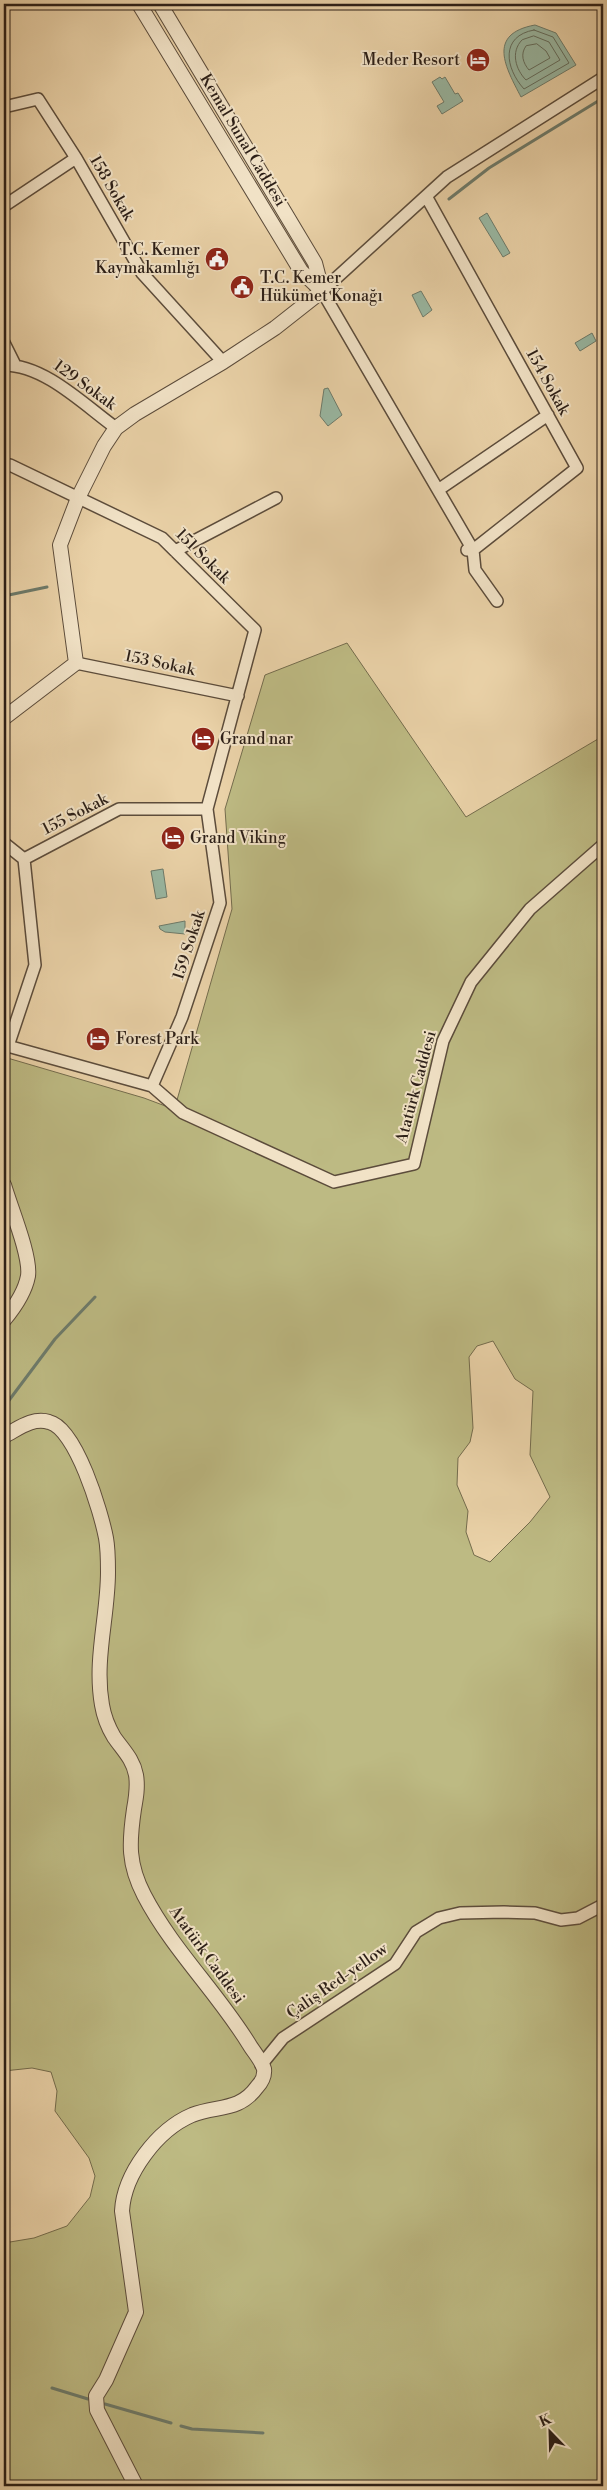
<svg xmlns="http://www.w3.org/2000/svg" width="607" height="2490" font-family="'Libre Bodoni',serif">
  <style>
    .green { fill: #bdba83; stroke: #746c4d; fill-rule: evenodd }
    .water { fill: #99b8a3; stroke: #6d7b6b }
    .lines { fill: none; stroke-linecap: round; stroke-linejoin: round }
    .shore { stroke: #626c5d; stroke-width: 1 }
    .stream { stroke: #6d7b6b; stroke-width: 3 }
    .minor-casing { stroke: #5c4c3b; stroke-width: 14 }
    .tertiary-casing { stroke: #5c4c3b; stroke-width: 16 }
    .minor { stroke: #f1e2c6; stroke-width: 11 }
    .tertiary { stroke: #f1e2c6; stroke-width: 14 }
    .labels { text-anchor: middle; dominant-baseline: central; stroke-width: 4; stroke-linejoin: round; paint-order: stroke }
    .poi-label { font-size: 16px; fill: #2c1f17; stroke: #f1e2c6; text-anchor: start }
    .street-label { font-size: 16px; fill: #2c1f17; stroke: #f1e2c6 }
  </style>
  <rect width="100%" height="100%" fill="#ead2a8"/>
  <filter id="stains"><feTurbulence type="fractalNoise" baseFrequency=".004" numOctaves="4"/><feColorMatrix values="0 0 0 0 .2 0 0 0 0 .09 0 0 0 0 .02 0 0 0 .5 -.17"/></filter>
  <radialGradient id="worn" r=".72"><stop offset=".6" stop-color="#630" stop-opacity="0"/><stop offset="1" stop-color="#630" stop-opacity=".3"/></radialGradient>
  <path class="green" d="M347,643L466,817L603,736V2486H4V2243L34,2238L67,2226L90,2197L95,2176L89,2158L55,2111L57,2091L51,2072L32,2068L4,2071V1057L144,1098L168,1107L177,1100L232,909L225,809L265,675ZM493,1341L515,1379L533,1391L530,1455L550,1497L530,1522L490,1562L474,1555L466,1532L468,1511L457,1485L458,1458L470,1442L473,1428L469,1357L477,1346Z"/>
  <path class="water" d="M535,25L556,33L576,65L521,97C506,68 486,34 535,25Z
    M440,77L442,79L445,77L455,94L458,93L463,101L442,114L437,106L444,102L432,82Z
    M487,213L510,253L503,257L479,218Z
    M421,291L432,310L423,317L412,295Z
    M592,333L596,341L580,351L575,343Z
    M328,388L342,415L328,426L320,416L324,389Z
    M163,869L167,897L156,899L151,871Z
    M185,921V934L165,932L160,929L159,926Z"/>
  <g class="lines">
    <path class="shore" d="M534,30L553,37L569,63L524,89C505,68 500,36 534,30Z
      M534,36L549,42L560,60L526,80C516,70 510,52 522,40Z
      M537,44L546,51L550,58L529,70C523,63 520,54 526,46Z"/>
    <path class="stream" d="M449,199L489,168L603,98
      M4,596L47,587
      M4,1407L55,1339L95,1297
      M52,2388L88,2399
      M105,2404L171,2423
      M181,2426L192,2429L263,2433"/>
    <g class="minor-casing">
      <path id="minor" d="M4,107L38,99L76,158L142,273L223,362
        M426,196L577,468L473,550L322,291L447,177L603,78
        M4,206L76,158
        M4,343L15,365
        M4,365C45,365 84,405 116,428
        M4,467L10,465L162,538L255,630L207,809H119L24,859
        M438,490L548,415
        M467,550H473L475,570L497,601
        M175,551L276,498
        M76,663L238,696
        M4,843L24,859L35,965L8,1046
        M4,1045L152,1086L183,1113L334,1182L414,1164L443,1041L471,982L530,909L603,845
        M152,1086L182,1017L220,903L207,809
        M261,2065L283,2038L395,1964L416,1932L439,1918L460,1913L504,1912L535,1913L561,1920L578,1918L603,1905"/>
    </g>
    <g class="tertiary-casing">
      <path id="tertiary" d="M139,4L301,271L322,291
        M160,4L315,263L322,290
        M4,718L76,663L60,545L78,498L104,446L116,428L135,414L223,362L275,328L322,291
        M4,1185C10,1206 31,1256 28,1276C25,1292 14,1308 4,1320
        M4,1436C18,1429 32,1417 49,1422C76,1428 101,1512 106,1538C108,1549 108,1561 108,1572C108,1616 94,1660 102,1705C104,1717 108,1727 114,1737C123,1750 133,1759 136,1775C138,1787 136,1798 134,1809C129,1843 128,1864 144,1895C172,1949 217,1992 249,2044C253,2051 262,2061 264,2069C265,2076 261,2083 257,2087C239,2112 217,2105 192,2115C157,2130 124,2174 122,2211L136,2312L106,2380L96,2396L97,2410L136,2486"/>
    </g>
    <use href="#minor" class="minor"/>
    <use href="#tertiary" class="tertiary"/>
  </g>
  <defs>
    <g id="hotel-disc" transform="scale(1.25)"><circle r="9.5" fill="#8f2418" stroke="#f1e2c6"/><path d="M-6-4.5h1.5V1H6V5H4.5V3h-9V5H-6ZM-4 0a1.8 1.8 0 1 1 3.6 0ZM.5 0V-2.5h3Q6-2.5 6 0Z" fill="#fff"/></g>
    <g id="civic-disc" transform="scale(1.25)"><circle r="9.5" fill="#8f2418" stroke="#f1e2c6"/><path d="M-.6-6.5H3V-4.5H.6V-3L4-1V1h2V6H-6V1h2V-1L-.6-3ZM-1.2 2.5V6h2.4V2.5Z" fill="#fff"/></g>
  </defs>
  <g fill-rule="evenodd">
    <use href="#hotel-disc" x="478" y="60"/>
    <use href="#civic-disc" x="217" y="259"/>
    <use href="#civic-disc" x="242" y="287"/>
    <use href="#hotel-disc" x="203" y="739"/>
    <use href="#hotel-disc" x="173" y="838"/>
    <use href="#hotel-disc" x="98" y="1039"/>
  </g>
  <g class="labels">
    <g class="poi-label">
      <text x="460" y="60" text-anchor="end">Meder Resort</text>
      <text x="200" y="250" text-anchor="end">T.C. Kemer<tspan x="200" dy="18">Kaymakamlığı</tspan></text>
      <text x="260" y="278">T.C. Kemer<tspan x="260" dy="18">Hükümet Konağı</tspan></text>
      <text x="220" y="739">Grand nar</text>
      <text x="190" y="838">Grand Viking</text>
      <text x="116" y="1039">Forest Park</text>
    </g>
    <g class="street-label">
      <text transform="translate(243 140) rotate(59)">Kemal Sunal Caddesi</text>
      <text transform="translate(112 188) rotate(60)">158 Sokak</text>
      <text transform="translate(548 382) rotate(61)">154 Sokak</text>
      <text transform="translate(85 385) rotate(36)">129 Sokak</text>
      <text transform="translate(203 556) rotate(45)">151 Sokak</text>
      <text transform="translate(160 663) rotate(12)">153 Sokak</text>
      <text transform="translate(75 814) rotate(-27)">155 Sokak</text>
      <text transform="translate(189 945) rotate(-72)">159 Sokak</text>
      <text transform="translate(416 1087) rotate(-75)">Atatürk Caddesi</text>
      <text transform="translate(207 1955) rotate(54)">Atatürk Caddesi</text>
      <text transform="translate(337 1981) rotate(-35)">Çaliş Red-yellow</text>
    </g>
  </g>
  <rect width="607" height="2490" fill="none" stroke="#ead2a8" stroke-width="20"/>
  <rect x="5" y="5" width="597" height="2480" fill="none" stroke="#2c1f17" stroke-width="2.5"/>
  <rect x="10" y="10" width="587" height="2470" fill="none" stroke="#2c1f17"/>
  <g transform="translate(550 2432) rotate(337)" stroke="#f1e2c6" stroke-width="4" paint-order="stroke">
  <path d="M0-4L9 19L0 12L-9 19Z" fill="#2c1f17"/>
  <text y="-8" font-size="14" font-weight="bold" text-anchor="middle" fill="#2c1f17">K</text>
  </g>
  <rect width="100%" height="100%" filter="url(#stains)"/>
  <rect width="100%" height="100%" fill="url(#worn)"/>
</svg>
